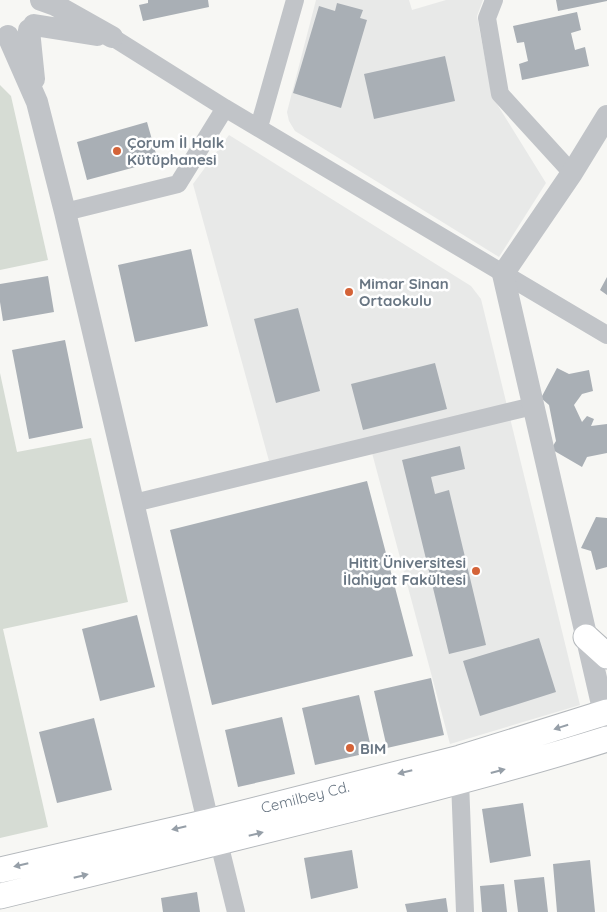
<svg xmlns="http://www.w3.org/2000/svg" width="607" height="912" font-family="Quicksand,sans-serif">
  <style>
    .built { fill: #e8e9e8 }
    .green { fill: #d6dcd4 }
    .building { fill: #a9afb5 }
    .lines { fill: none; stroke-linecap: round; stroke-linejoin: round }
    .secondary-casing { stroke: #b4b8bc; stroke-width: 27 }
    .minor { stroke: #c1c4c8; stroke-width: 18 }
    .tertiary { stroke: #c1c4c8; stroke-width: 22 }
    .secondary { stroke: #fff; stroke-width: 25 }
    .oneway { fill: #969fa8 }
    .poi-dot { fill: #d46338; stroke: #fff; stroke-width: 2 }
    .labels { text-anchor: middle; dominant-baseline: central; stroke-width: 5; stroke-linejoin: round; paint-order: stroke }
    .poi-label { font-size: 15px; font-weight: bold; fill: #697683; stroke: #fff; text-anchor: start }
    .street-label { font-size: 15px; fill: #697683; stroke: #fff }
  </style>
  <rect width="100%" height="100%" fill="#f7f7f4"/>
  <path class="built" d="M316,0H409L412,10L446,0H483L477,16L492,96L546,183L499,257L295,131L289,121L287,112Z
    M229,135L471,286L481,299L580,705L450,744L368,438L269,461L193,184Z"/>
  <path class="green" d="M0,85L11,96L48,260L0,270Z
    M0,373L17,452L91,438L128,602L3,629L48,827L0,838Z"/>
  <path class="building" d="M148,0H208L209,7L143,21L139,5L148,3Z
    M556,0H607V1L558,11Z
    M337,3L363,10L360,18L367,20L341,108L293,93L319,6L335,11Z
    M577,12L581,30L571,33L575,50L585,47L589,66L522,80L519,64L528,61L524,42L517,43L513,26Z
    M445,56L455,101L374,119L364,74Z
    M147,122L158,161L87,180L77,142Z
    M191,249L208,326L135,342L118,265Z
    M48,276L54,312L3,321L0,302V284Z
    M607,277V295L600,290Z
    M298,308L320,391L276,403L254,319Z
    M65,340L83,428L29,439L12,350Z
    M435,363L447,409L363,430L351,384Z
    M557,368L569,374L589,370L593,391L582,394L574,405L582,422L587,416L594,419L591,426L607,424V453L587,457L582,467L551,449L556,441L549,405L541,398Z
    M460,446L465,469L431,477L435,494L449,490L486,645L449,654L402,460Z
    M367,481L413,656L212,705L170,530Z
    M596,517L607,518V567L596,570L591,551L581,548Z
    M137,615L155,687L100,701L82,629Z
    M539,638L556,692L480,716L463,661Z
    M431,678L444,735L387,748L374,691Z
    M359,695L372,752L315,765L302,708Z
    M282,717L295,774L238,787L225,730Z
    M94,718L112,790L57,803L39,732Z
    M523,803L531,856L490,863L482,809Z
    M352,850L358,888L311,899L304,858Z
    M590,860L595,912H557L553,864Z
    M544,877L548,912H518L514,880Z
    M504,884L507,912H482L480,886Z
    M197,892L200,912H163L161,898Z
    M446,898L448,912H407L405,904Z"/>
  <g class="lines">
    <g class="secondary-casing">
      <path id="secondary" d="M586,637L607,656
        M0,870L208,822L460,758L607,712
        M0,896C119,867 237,838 356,808C440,787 524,765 607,739"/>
    </g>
    <path class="minor" d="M494,0L487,18L500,94L572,173
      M112,37L225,108L607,335
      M259,127L295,0
      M65,212L178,184L225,108
      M134,503L533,406
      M460,781L465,912
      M219,843L236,912"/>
    <path class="tertiary" d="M41,0L55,5L112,37
      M34,25L97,35
      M29,30L34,79
      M8,36L37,102L65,212L208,822
      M607,116L572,173L503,274L604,713L607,718"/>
    <use href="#secondary" class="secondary"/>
  </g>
  <defs><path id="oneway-solid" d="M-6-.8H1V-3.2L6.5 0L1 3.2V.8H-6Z" transform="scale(1.25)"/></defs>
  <g class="oneway">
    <use href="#oneway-solid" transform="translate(561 727) rotate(163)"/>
    <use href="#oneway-solid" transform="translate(498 771) rotate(-15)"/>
    <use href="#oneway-solid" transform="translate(405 772) rotate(166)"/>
    <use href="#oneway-solid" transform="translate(179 828) rotate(167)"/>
    <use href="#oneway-solid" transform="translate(256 834) rotate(-14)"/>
    <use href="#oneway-solid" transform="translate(21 865) rotate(167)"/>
    <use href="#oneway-solid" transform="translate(81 876) rotate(-14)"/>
  </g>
  <g class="poi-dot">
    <circle cx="117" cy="151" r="5"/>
    <circle cx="349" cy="292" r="5"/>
    <circle cx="476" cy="571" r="5"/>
    <circle cx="350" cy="748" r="5"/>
  </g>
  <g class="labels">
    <g class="poi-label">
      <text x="127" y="142">Çorum İl Halk<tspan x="127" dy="17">Kütüphanesi</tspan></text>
      <text x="359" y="283">Mimar Sinan<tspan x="359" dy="17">Ortaokulu</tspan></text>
      <text x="466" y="562" text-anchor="end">Hitit Üniversitesi<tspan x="466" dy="17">İlahiyat Fakültesi</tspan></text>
      <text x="360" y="748">BIM</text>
    </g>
    <g class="street-label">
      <text transform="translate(305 797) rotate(-14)">Cemilbey Cd.</text>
    </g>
  </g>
</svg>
